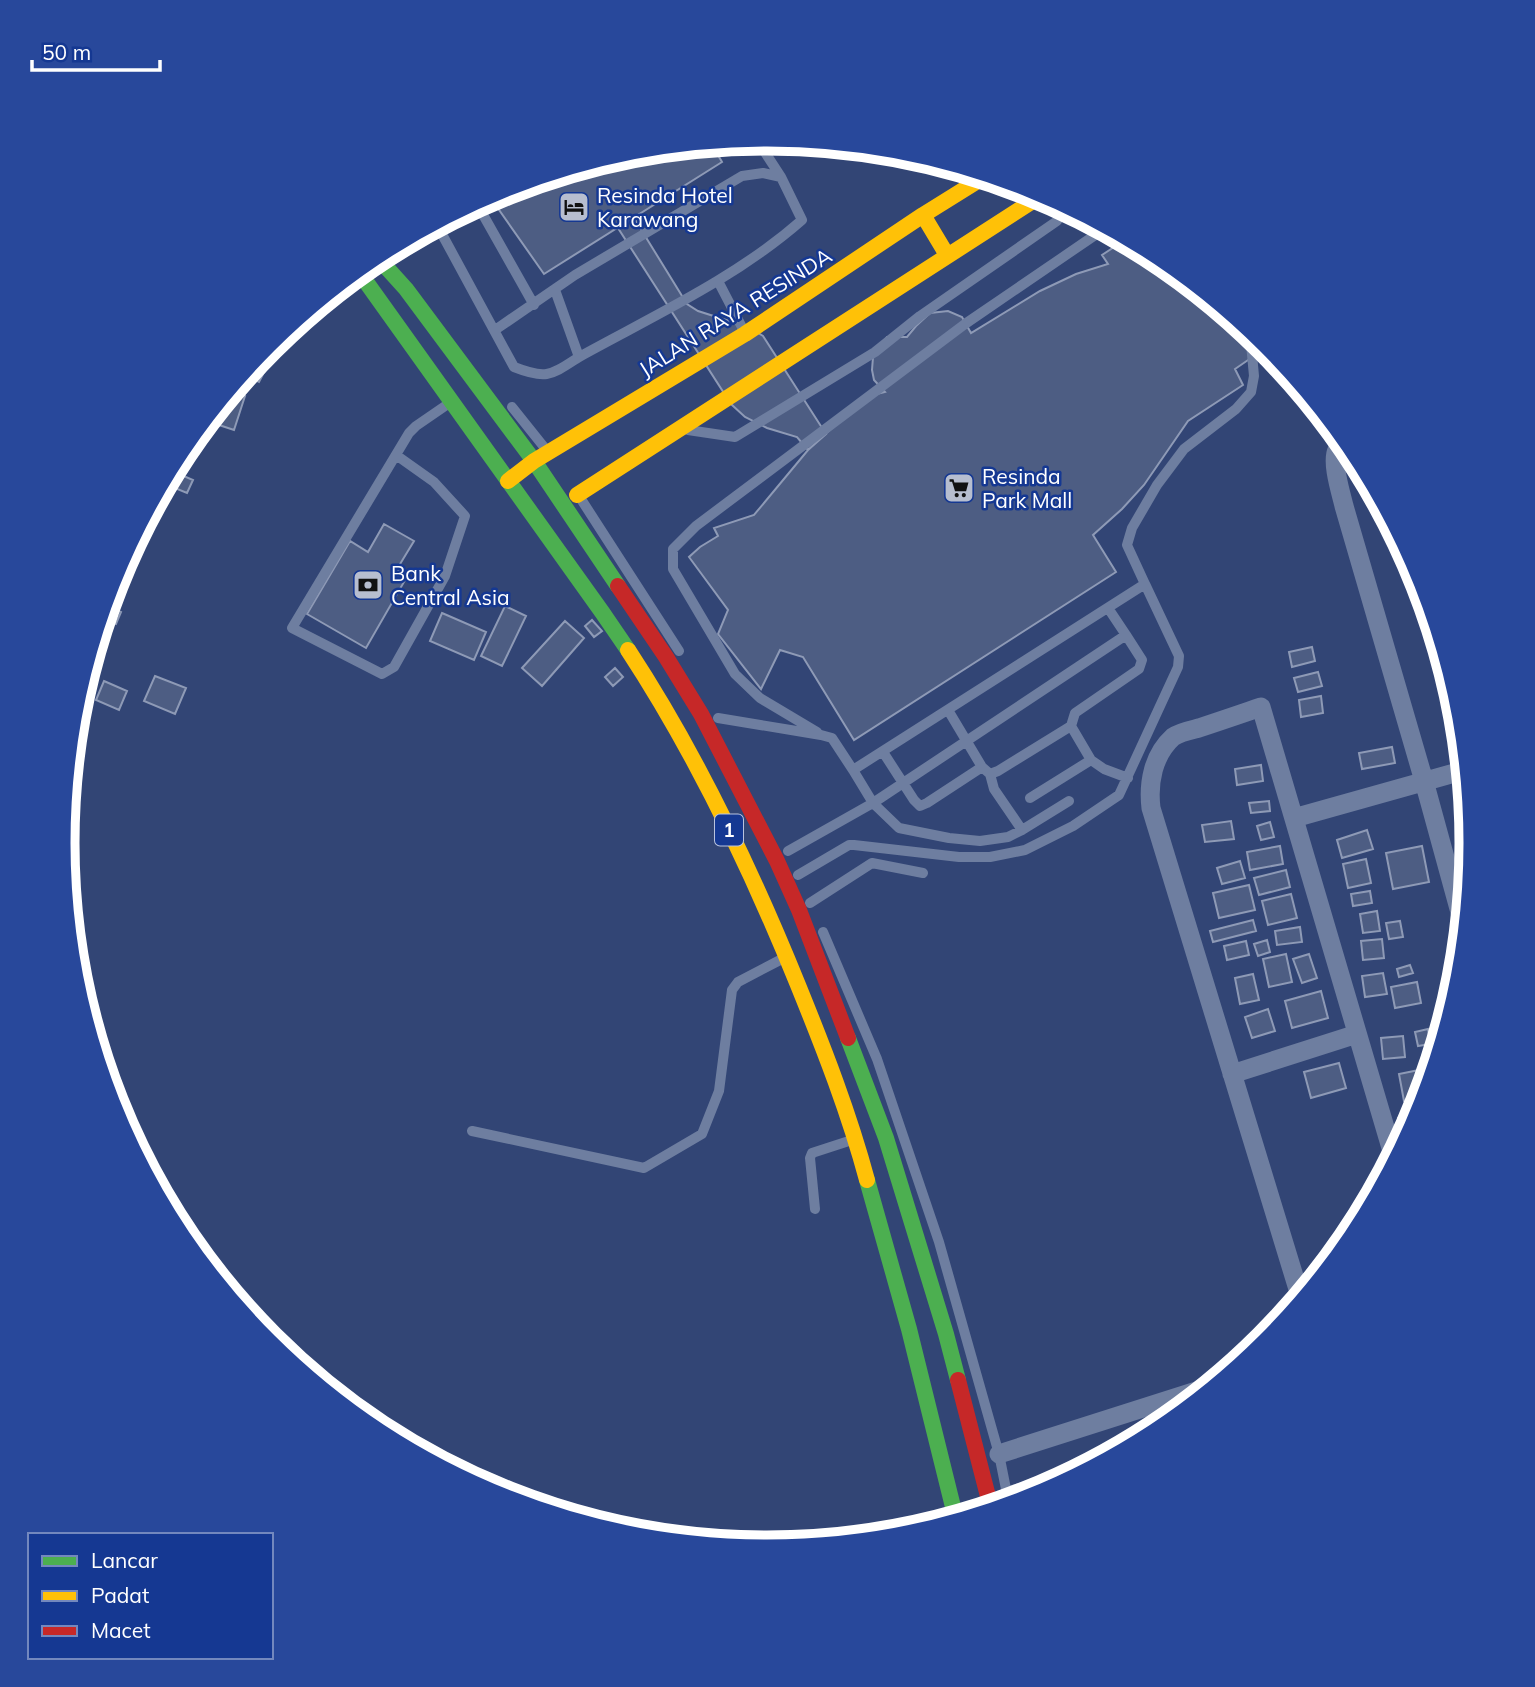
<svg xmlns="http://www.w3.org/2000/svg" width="1535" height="1687" font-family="Mulish,sans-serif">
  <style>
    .building { fill: #4d5d83; stroke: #8e9ab6; stroke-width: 2 }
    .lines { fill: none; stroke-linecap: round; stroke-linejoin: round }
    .lane { stroke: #6e7ea0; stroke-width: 10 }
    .street { stroke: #6e7ea0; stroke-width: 19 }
    .fast { stroke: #4caf50; stroke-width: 16 }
    .slow { stroke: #ffc107; stroke-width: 16 }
    .jam { stroke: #c62828; stroke-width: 16 }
    .labels { text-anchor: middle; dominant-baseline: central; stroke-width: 5; stroke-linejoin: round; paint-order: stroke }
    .shield { fill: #153892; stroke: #b9c3de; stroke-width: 2 }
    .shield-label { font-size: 19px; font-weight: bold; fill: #fff }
    .poi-label { font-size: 21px; fill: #fff; stroke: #153892; text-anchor: start }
    .street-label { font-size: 21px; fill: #fff; stroke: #153892 }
    .rim { fill: none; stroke: #fff; stroke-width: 9 }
  </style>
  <rect width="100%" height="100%" fill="#324575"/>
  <path class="building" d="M712,145L722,162L544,274L490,197L498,192L630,152Z
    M634,218L687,304L698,311L748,327L763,336L826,434L808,450L797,437L767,428L745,417L731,404L618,228Z
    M1125,240L1159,258L1267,347L1235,369L1243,385L1188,421L1144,485L1122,509L1093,535L1116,572L854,740L803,657L780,650L761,689L718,634L728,610L689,557L700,547L718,536L714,528L754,515L808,450L843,418L873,395L885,392L874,380L872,370L873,357L887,337H907L916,326L930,313L948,311L962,317L971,333L1040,291L1076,274L1108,264L1102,255Z
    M285,332L259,382L245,375L270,345Z
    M231,392L245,396L234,430L216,424L223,402Z
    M172,471L193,480L187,493L165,484Z
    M384,524L414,541L397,569L408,575L366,648L307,614L350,541L368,552Z
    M121,565L125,567L120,579L116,578Z
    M113,585L124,590L120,601L110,596Z
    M107,606L121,612L116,624L103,619Z
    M505,606L526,616L502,666L481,656Z
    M442,613L486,632L474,660L430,641Z
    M592,620L602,631L594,637L585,626Z
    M565,621L584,638L542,686L522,668Z
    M1312,647L1315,661L1292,667L1289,652Z
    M615,668L623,677L613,686L605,677Z
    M1318,672L1322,686L1298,692L1294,678Z
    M155,676L186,688L175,714L144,701Z
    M84,681L88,683L83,695L80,694Z
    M104,681L127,691L119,710L96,700Z
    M1321,696L1323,713L1301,717L1299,700Z
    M1392,747L1395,763L1362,769L1359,753Z
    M1261,765L1263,781L1237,785L1235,769Z
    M1269,801L1270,811L1251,813L1249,803Z
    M1231,821L1234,839L1205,842L1202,825Z
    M1270,822L1274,837L1261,840L1257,826Z
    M1367,830L1373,849L1342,858L1337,840Z
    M1280,846L1283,864L1250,870L1247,852Z
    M1422,846L1429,882L1393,889L1386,853Z
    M1366,859L1371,883L1348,888L1343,864Z
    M1240,861L1245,878L1222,884L1217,868Z
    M1286,870L1290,887L1259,895L1254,878Z
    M1249,885L1255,910L1219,918L1213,893Z
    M1370,891L1372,903L1353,906L1351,894Z
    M1291,894L1297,918L1268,925L1262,901Z
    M1377,911L1380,931L1363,933L1360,914Z
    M1253,920L1256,931L1213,942L1210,931Z
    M1400,921L1403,937L1389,939L1386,923Z
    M1300,927L1302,942L1277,945L1275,931Z
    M1382,939L1384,958L1363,960L1361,941Z
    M1267,940L1270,952L1258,956L1254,944Z
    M1246,941L1249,955L1227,960L1224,946Z
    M1286,954L1292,982L1269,987L1263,959Z
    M1309,954L1317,978L1302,983L1293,959Z
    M1410,965L1413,973L1399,977L1397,969Z
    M1383,973L1387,994L1365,997L1362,976Z
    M1253,974L1259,1000L1240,1004L1235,978Z
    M1417,982L1421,1003L1395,1008L1391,987Z
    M1321,991L1328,1018L1292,1028L1285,1001Z
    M1268,1009L1275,1031L1252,1038L1245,1017Z
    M1428,1029L1430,1044L1418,1046L1415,1032Z
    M1403,1036L1405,1057L1383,1059L1381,1038Z
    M1339,1063L1346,1088L1311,1098L1304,1072Z
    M1419,1070L1423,1098L1404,1101L1399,1074Z
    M1417,1116L1406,1136L1400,1137L1398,1118Z"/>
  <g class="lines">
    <path class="lane" d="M477,204L534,305
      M437,225L514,367C547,380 551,375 579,357
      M718,281L745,333
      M555,290L579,357C655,315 736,278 802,220L781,177L757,140
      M495,330L575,275L742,176L763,173L781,177
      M512,407L548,452
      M688,430L735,437L875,352L920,316L1057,221L1065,208
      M396,455L434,482L465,516L445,576L394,667L382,674L292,628L409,433L416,426L448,404
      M579,496L679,651
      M948,710L982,767
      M718,718L821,735L832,738L853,770L1145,584L1127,545L1132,528L1157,485L1184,449L1236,409L1251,392L1254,376L1250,333
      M817,732L760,698L735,674L673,569V549L696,526L965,324L1104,229
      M883,752L914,800L920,806L927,803L982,767L990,774L998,771L1071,726L1075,713L1139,669L1142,660L1126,635
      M1091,760L1104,769L1128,778
      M853,770L873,803L899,828L949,838L980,841L1008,837L1022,830L1069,801
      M990,774L994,789L1022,830
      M1030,798L1091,760L1071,726
      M788,851L873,803L1126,635L1108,608
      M798,875L849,845H854L959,857H990L1025,850L1073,826L1119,795L1178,667L1179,656L1145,584
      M810,903L872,863L923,873
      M823,932L877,1059L939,1242L999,1454L1008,1499
      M472,1131L644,1168L702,1134L719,1091L732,990L738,982L782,959
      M815,1209L810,1158L812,1153L852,1140"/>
    <path class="street" d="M1345,442C1342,445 1339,446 1337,450C1331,462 1341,493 1344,506L1424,781L1464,927
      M1294,818L1465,770
      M1232,1074L1357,1034
      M1301,1299L1151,808C1148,783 1153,755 1173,737C1180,732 1191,730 1199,728C1220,721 1241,714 1261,707L1394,1158
      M999,1454L1212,1386
      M1008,1496L1064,1480"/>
    <path class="fast" d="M377,257L406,289L534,461L618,586
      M359,272L602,612L628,650
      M848,1038L886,1138L946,1334L958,1380
      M867,1180L909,1329L956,1519"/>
    <path class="slow" d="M923,215L947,255
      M508,481L534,461L745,334L923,215L984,177
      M577,495L1042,195
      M628,650C697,755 751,869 798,985C824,1049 849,1113 867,1180"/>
    <path class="jam" d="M618,586L666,657L701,714L777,861L799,910L848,1038
      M958,1380L991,1508"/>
  </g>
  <defs>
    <g id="hotel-square" transform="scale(1.575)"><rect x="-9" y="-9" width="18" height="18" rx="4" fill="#b7becf" stroke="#153892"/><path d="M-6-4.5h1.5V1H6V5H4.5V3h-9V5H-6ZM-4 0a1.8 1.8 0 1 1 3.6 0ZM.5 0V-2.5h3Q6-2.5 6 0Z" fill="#111"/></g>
    <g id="supermarket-square" transform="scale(1.575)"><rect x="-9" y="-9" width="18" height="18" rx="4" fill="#b7becf" stroke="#153892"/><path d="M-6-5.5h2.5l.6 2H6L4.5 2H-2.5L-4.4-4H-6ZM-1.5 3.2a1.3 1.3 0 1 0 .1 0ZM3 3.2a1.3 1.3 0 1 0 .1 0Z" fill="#111"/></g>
    <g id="bank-square" transform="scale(1.575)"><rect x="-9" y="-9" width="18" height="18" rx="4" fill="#b7becf" stroke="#153892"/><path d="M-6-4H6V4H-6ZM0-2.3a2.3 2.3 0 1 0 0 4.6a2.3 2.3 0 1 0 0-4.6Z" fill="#111"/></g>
  </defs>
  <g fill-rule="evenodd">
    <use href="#hotel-square" x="574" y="207"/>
    <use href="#supermarket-square" x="959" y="488"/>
    <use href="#bank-square" x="368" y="585"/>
  </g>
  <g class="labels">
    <rect class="shield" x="715" y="814.5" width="28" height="31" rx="5"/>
    <g class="shield-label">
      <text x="729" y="830">1</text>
    </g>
    <g class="poi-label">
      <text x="597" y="195">Resinda Hotel<tspan x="597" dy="24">Karawang</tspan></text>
      <text x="982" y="476">Resinda<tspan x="982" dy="24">Park Mall</tspan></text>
      <text x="391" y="573">Bank<tspan x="391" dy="24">Central Asia</tspan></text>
    </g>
    <g class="street-label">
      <text transform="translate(735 312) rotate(-32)">JALAN RAYA RESINDA</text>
    </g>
  </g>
  <path d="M0 0H1535V1687H0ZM75 843a692 692 0 1 1 1384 0a692 692 0 1 1-1384 0Z" fill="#28489b" fill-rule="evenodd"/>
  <path class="rim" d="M75 843a692 692 0 1 1 1384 0a692 692 0 1 1-1384 0Z"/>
  <rect x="28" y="1533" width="245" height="126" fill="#153892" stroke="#7388be" stroke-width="2"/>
  <rect x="42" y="1556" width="35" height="10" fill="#4caf50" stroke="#7388be" stroke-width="2"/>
  <text x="91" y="1568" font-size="21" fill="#ffffff">Lancar</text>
  <rect x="42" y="1591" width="35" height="10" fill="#ffc107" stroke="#7388be" stroke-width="2"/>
  <text x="91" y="1603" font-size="21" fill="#ffffff">Padat</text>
  <rect x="42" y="1626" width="35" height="10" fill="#c62828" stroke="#7388be" stroke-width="2"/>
  <text x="91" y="1638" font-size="21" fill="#ffffff">Macet</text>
  <path d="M32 60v10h128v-10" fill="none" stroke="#ffffff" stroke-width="3.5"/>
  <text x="42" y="60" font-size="21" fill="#ffffff" stroke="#153892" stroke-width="5" paint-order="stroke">50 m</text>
</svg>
